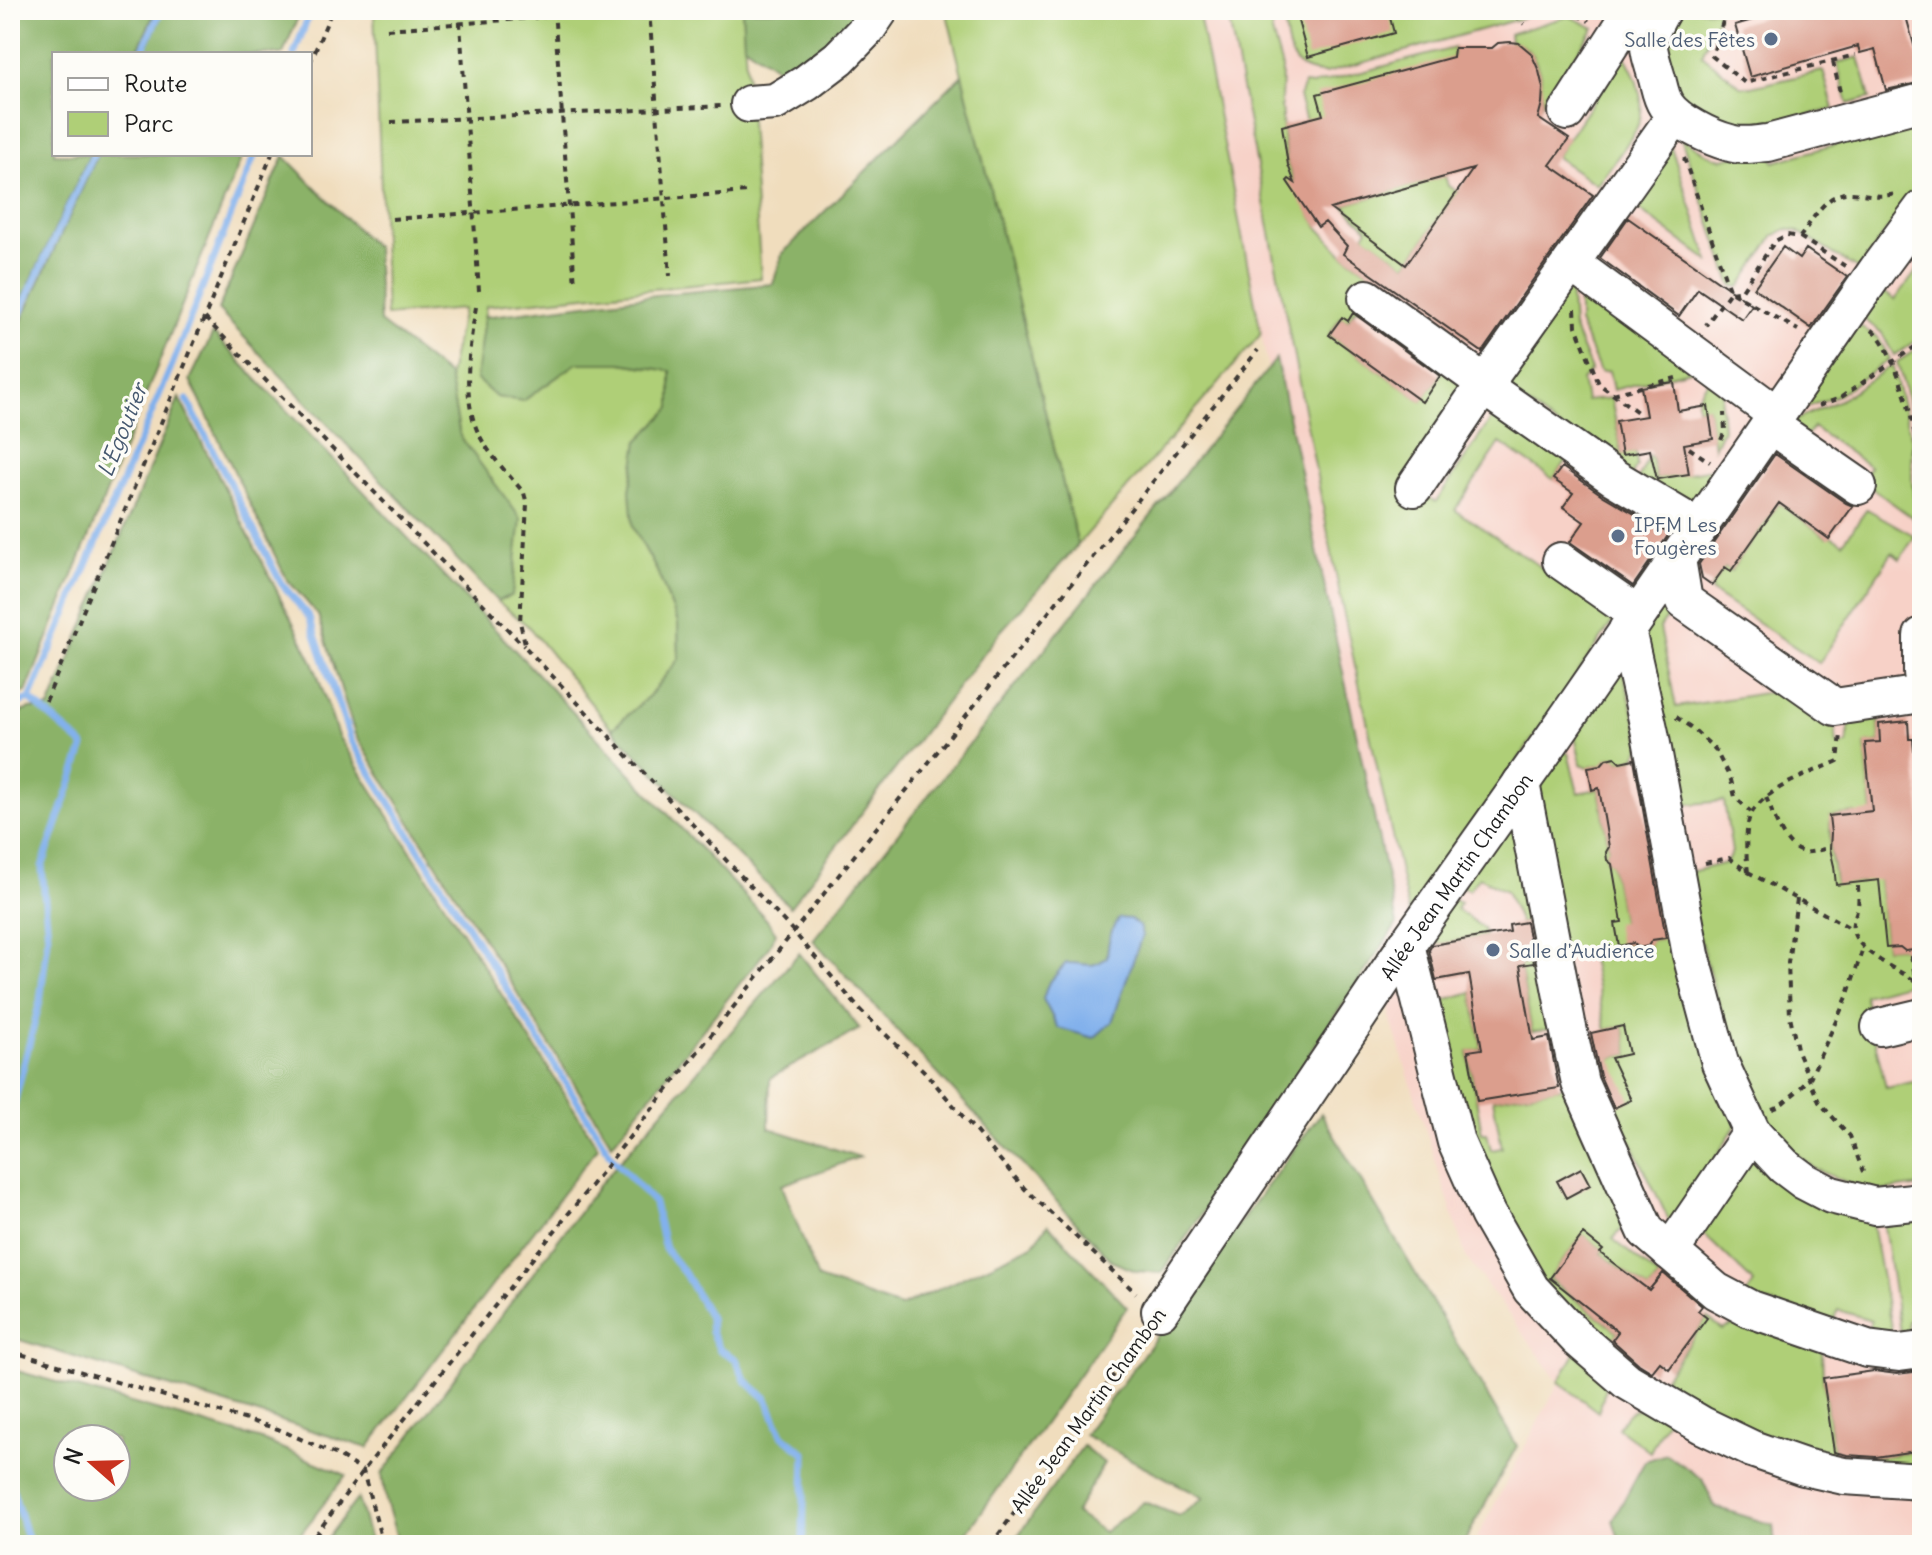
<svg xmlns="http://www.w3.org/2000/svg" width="1932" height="1555" font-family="Delius,sans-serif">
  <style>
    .built { fill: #f7d1c7 }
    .green { fill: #afcf77; stroke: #66764a; stroke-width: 2 }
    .forest { fill: #8bb268; stroke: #546742; stroke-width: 2; fill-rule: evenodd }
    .water { fill: #82b1ec; stroke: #4f6684; stroke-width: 2 }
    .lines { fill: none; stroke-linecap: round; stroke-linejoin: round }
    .stream { stroke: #82b1ec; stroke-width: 7 }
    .building { fill: #db9e8d; fill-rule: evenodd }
    .minor-casing { stroke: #3c3934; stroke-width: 40 }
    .path { stroke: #3c3934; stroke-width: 4; stroke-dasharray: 6 6; stroke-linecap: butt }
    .minor { stroke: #fff; stroke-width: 36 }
    .service-dot { fill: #5c6f8a; stroke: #fdfcf7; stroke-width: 3 }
    .labels { text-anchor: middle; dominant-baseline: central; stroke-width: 7; stroke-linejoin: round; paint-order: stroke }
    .service-label { font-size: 20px; fill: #4e5e75; stroke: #fdfcf7; text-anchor: start }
    .street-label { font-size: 20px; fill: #1c1c1c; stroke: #fdfcf7 }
    .water-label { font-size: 22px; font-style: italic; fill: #45586f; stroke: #fdfcf7 }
  </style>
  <rect width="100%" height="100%" fill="#fdfcf7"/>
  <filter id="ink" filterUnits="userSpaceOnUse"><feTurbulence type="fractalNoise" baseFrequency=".0125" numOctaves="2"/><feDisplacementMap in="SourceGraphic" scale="16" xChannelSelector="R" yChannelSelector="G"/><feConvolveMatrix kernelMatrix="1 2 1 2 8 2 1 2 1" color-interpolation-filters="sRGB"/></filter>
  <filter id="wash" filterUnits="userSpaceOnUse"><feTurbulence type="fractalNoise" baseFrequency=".006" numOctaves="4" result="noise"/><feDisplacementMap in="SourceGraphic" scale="32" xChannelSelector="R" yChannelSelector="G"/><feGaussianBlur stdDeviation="1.8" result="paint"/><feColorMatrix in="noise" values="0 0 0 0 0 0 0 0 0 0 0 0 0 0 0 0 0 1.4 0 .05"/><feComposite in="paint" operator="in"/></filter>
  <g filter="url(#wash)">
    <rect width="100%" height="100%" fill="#f0ddbd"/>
    <path class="built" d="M1198,10H1922V1515L1908,1545H1473L1559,1382L1466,1257L1391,1021L1375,916Z"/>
    <path class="green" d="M374,10H742L761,278L486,306L476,379L523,401L577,363H621L671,371V408L633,527L657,571L678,622L679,659L650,695L612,729L528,626L497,601L512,595L483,469L460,436L449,376L463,309L386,316Z
      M946,10H1198L1261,334L1078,545Z
      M1227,10H1269L1272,32L1282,68L1281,105L1284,145L1288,165L1298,193L1318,227L1343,254L1399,294L1390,305L1356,309L1347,321L1341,317L1329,335L1422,401L1443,371L1471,389L1414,488L1436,502L1498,409L1568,459L1553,479L1500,443L1455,510L1616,617L1410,918L1342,606Z
      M1282,10H1532L1537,12L1519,19L1326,73C1284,73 1289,43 1282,10Z
      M1680,10H1717L1718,16L1702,55L1741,86L1751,87L1823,71L1834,109L1737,132L1685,102L1676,91L1665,41Z
      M1569,16L1594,28L1542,103C1543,79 1538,45 1510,42L1509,34Z
      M1454,48L1453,66L1332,145L1314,150L1299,97L1304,84L1312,85Z
      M1624,55C1636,74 1648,105 1637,127C1627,147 1610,166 1597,185L1556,157Z
      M1859,57L1870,98L1848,104L1837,63Z
      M1922,120V180L1859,270L1797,231L1786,229L1773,237L1740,287L1732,286L1681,138L1709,155L1722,159L1769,149L1774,162Z
      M1669,141L1709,261L1627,201Z
      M1445,176L1448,186L1458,191L1406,265L1364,235L1368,229L1344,205Z
      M1922,264V336L1894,356L1882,333L1856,313L1875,286L1895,300Z
      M1570,284L1573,327L1591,370L1582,380L1586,401L1611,398L1622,454L1636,452L1637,466L1630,478L1504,388Z
      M1579,285L1701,367L1613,390L1609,371L1600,372L1579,323Z
      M1852,321L1878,338L1890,359L1838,395L1794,412Z
      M1922,346V509L1919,493V439L1897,362Z
      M1892,365L1912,441V483L1917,521L1861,480L1870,467L1813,427L1804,440L1791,422L1840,400Z
      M1711,376L1724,385L1721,404L1723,429L1714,448L1708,407L1697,408V397Z
      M1649,456L1652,458L1656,479L1712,469L1715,471L1688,508L1636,484Z
      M1779,503L1826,537L1831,536L1843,543L1867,509L1915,536L1900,559L1892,553L1819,663L1711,591L1712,585L1725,567L1731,571Z
      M1668,591L1673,607L1660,628L1676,707L1771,692L1766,673L1834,715L1837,745L1847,744L1850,720L1878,711L1880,742L1865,744L1873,823L1855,813L1830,816V849L1836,884L1862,882L1878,869L1886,948L1901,947L1905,951L1910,983L1864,995L1886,1088L1921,1080L1922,1186L1870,1192L1815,1169L1778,1140L1739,1078L1682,874L1726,863L1732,852L1724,801L1671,806L1642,637Z
      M1622,668L1642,745L1634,759L1619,762L1614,757L1606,759L1603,765L1588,767L1581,764L1572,723Z
      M1557,747L1568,753L1578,793L1599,789L1609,848L1606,852L1607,860L1612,863L1622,922L1620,946L1635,943L1639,947L1648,946L1651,940L1676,936L1736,1125L1672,1227L1631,1141L1617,1135L1590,1063L1629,1054L1623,1026L1606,1030L1589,949L1561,956L1536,772Z
      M1515,820L1535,921L1520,923L1506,891L1479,877L1469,890L1458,885Z
      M1449,897L1460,903L1456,909L1483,928L1485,936L1428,946Z
      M1542,962L1555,1028L1532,1032L1520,965Z
      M1472,992L1482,1049L1468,1052L1482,1133H1487L1491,1150L1502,1148L1493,1099L1567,1086L1632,1218L1613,1239L1659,1277L1649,1290L1600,1253L1603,1250L1583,1235L1549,1279L1618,1332L1610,1343L1539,1285L1463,1130L1433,1003Z
      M1761,1157L1871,1219L1892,1333L1881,1339L1866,1336L1871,1320L1838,1310L1832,1325L1746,1295L1754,1283L1695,1226L1746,1160Z
      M1922,1212V1320L1908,1321L1909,1339H1904L1899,1326L1884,1226L1893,1216Z
      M1750,1317L1822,1350L1823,1378L1835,1463L1921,1451L1922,1469L1835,1467L1657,1388L1707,1318L1723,1330Z
      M1577,1350C1601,1373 1613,1378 1598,1412L1559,1382Z
      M1649,1407L1669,1414L1650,1452L1618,1428C1628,1412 1630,1409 1649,1407Z"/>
    <path class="forest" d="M10,10H156L136,54H54V154H90L10,326Z
      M164,10H301L283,54H144Z
      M742,10H857L832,48L785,74L744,45Z
      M962,75L1078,545L1000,632L790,907L692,811L612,729L650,695L679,659L678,622L657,571L633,527L630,491L638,441L671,408V371L621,363H577L523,401L496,397L476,379L484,317L656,295L773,284L782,254Z
      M98,154H243L26,692L10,697V346Z
      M284,156L376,248L380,322L449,376L460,436L521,519L512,595L497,601L218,310Z
      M213,333L527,663L766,919L776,933L768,948L612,1144L355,734L318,615L286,578L190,380Z
      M1276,359L1397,924L1162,1273L1136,1271L1113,1262L813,940Z
      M179,398L313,662L338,736L598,1147L368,1448L10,1337V716L29,709L49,708Z
      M799,953L860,1029L770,1078L769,1128L860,1157L782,1185L818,1279L900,1307L1033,1245L1048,1224L1127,1307L958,1545H399L386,1501L382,1474L601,1183Z
      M1321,1113L1517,1446L1463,1545H1011L1083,1446L1104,1463L1075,1513L1104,1532L1144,1502L1179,1516L1204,1498L1084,1435Z
      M10,1369L262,1440L346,1475L292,1545H10ZM68,1439H116V1487H68Z
      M1666,1454L1702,1479L1715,1507L1773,1525L1775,1545H1621L1613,1520L1645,1461Z
      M358,1498L371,1545H322Z"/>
    <path class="water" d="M1119,918L1130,919L1139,926L1142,935L1112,1022L1094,1038L1058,1028L1043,999L1048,984L1066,963C1085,962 1091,971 1107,957C1108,942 1110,931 1119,918Z"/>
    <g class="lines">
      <path class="stream" d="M141,54L161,10
        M294,54L311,10
        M10,334L94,154
        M187,400L281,583L309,617L351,741L613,1158L654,1203L665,1249L685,1274L710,1318L711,1332L720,1350L736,1359L745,1380L767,1399L782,1435L805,1453L803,1545
        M10,706L30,699L172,365L255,154
        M10,1119L40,1001L48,937L42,867L84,746L30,699
        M10,1481L29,1545"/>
    </g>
    <g id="blocks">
      <path class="building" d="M1295,10H1388L1394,33L1308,57Z
        M1787,10H1894V13L1907,20L1918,59L1922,58V82L1886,90L1875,49L1860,53L1858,46L1750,77L1735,25Z
        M1510,42L1519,43L1531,53L1539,71L1543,88L1542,103L1538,118L1569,139L1550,165L1593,195L1482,352L1343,254L1347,246L1325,222L1318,227L1287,181L1289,179L1295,183L1288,165L1282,126L1323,115L1317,94L1453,57L1454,48H1492L1498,43ZM1473,169L1406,265L1330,209Z
        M1628,218L1752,305L1742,319L1698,289L1679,316L1600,258Z
        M1783,247L1799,259L1806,249L1847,277L1811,328L1754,288Z
        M1353,313L1440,376L1422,402L1329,335L1342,317L1348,321Z
        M1674,382L1678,411L1708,406L1713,439L1684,444L1689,474L1657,479L1650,450L1622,455L1616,421L1646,416L1641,387Z
        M1775,454L1846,503L1853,506L1829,539L1779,503L1731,571L1725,567L1712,585L1702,578L1699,564Z
        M1562,467L1602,495L1669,534L1633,586L1570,542L1584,522L1563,507L1573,493L1553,479Z
        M1908,721L1909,739H1913L1922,831V943L1915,950L1905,951L1900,947L1886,948L1879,880L1836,885L1834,866L1830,849L1831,833L1829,816L1872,811L1865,743L1880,742L1879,724Z
        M1615,757L1620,762L1634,759L1666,938L1652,940L1648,946L1639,948L1633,943L1619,946L1615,923L1622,922L1612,864L1607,860L1606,852L1609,847L1599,788L1592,790L1588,767L1601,765L1606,759Z
        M1526,922L1534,963L1520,965L1533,1040L1549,1037L1559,1088L1477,1101L1468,1051L1482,1049L1469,974L1436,980L1429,950L1432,945L1510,932L1509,925Z
        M1623,1026L1629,1054L1611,1058L1631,1100L1614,1108L1600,1076L1591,1033Z
        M1581,1168L1590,1185L1566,1198L1557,1181Z
        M1583,1234L1603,1250L1600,1253L1649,1290L1663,1273L1702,1306L1698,1311L1707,1318L1669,1369L1660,1362L1652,1372L1639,1364L1612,1340L1618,1332L1550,1278Z
        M1874,1371L1897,1374L1922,1371V1450L1876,1457L1847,1455L1834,1452L1823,1378Z"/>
    </g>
  </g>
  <g filter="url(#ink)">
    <use href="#blocks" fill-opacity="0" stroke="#3c3934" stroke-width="2"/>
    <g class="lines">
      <g class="minor-casing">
        <g id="minor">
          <path d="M1662,10C1645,40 1646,42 1656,75C1659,84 1660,96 1666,105C1676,121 1711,138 1730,143C1742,147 1755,144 1768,143L1922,102"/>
          <path d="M749,104L775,102L806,83L839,58L867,29L880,10"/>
          <path d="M1567,112L1625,22"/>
          <path d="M1571,263L1777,415"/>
          <path d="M1367,298L1486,384"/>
          <path d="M1483,386L1613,477L1699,528"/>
          <path d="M1770,425L1858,486"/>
          <path d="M1414,488L1477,395L1675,116"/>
          <path d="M1677,559L1684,601L1835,707L1922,694"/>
          <path d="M1561,561L1638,615"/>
          <path d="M1627,630L1650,733L1691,955L1720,1063L1752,1132L1784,1166L1804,1181L1831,1195L1875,1206L1922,1201"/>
          <path d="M1922,636V673"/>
          <path d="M1521,783L1567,1023L1580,1083L1646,1231L1716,1291L1750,1309L1867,1349L1899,1353L1922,1350"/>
          <path d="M1406,945L1456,1142L1488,1214L1531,1289L1577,1338L1627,1381L1702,1425L1752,1449L1804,1467L1844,1476L1922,1481"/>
          <path d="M1880,1027L1922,1017"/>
          <path d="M1670,1252L1752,1132"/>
          <path id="s1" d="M1160,1311L1403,950L1549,744L1877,270L1922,209"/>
        </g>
      </g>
      <path class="path" d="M459,10L479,291
        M554,10L575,285
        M649,10L670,276
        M1504,10L1515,15L1524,24
        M1566,10L1589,21
        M1723,10L1725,15L1712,56L1745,83L1855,55
        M387,29L638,10
        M1833,62L1840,92
        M310,63L332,10
        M391,122L722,106
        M1684,158L1730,292L1706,325
        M392,219L747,192
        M1800,237L1845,266
        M1731,292L1742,290L1775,241L1787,235L1800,237C1813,220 1826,191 1851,193C1869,194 1876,198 1896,194
        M1732,293L1798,330
        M476,307C469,347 460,403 482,440C493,459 510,476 524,493L527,504L520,622L526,648L793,931L861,1011L924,1071L1025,1189L1136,1293
        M1575,309L1576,326L1599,384L1640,414
        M205,318L524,646
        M1872,330C1893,345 1914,419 1916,445C1918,462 1915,478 1916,495C1916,503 1919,511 1921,519
        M1613,394L1676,378
        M1819,406L1840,398L1922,342
        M1721,440L1725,431L1724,413
        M1689,448L1710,462
        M46,701L272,154
        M1676,717L1692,728L1715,749L1731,780L1735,797L1751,812
        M1766,797C1773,813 1784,851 1805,852C1811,853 1819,850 1824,849
        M1705,863L1729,858L1748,872L1852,929
        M1748,872C1746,857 1744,823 1753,811C1770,786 1812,773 1838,761L1841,734
        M1858,886C1858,892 1859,899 1858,906C1857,914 1851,921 1853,930C1857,952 1898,970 1916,981
        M1797,899L1788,963L1790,1016L1798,1053L1819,1102L1850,1136L1863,1172
        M1911,956L1916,981
        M1772,1109L1778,1107L1795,1093L1810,1078L1847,997L1863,948
        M10,1351L278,1429L335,1454L363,1471L383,1545
        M308,1545L363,1471L1258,350
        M991,1545L1144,1333"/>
      <use href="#minor" class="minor"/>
    </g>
  </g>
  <g class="service-dot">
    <circle cx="1771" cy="39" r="8"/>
    <circle cx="1618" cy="536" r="8"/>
    <circle cx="1493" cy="950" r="8"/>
  </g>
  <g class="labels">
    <g class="service-label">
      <text x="1755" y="39" text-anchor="end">Salle des Fêtes</text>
      <text x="1634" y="524">IPFM Les<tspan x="1634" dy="23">Fougères</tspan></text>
      <text x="1509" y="950">Salle d'Audience</text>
    </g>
    <g class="street-label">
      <text stroke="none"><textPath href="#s1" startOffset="526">Allée Jean Martin Chambon</textPath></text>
      <text transform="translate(1088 1410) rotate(-54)">Allée Jean Martin Chambon</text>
    </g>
    <g class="water-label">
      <text transform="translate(122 430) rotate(-68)">L'Egoutier</text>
    </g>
  </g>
  <rect width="1932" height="1555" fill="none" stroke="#fdfcf7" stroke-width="40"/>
  <rect x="52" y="52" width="260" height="104" fill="#fdfcf7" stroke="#a3a29f" stroke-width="2"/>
  <rect x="68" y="78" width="40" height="12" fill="#ffffff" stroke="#a3a29f" stroke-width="2"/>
  <text x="124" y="92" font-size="24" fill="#1c1c1c">Route</text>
  <rect x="68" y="112" width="40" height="24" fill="#afcf77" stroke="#a3a29f" stroke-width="2"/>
  <text x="124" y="132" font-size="24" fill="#1c1c1c">Parc</text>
  <g transform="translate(92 1463) rotate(290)"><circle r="38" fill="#fdfcf7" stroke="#a3a29f" stroke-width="2"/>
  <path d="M0-6L14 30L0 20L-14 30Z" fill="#c8321e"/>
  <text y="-12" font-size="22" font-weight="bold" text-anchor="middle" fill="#1c1c1c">N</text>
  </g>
</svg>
